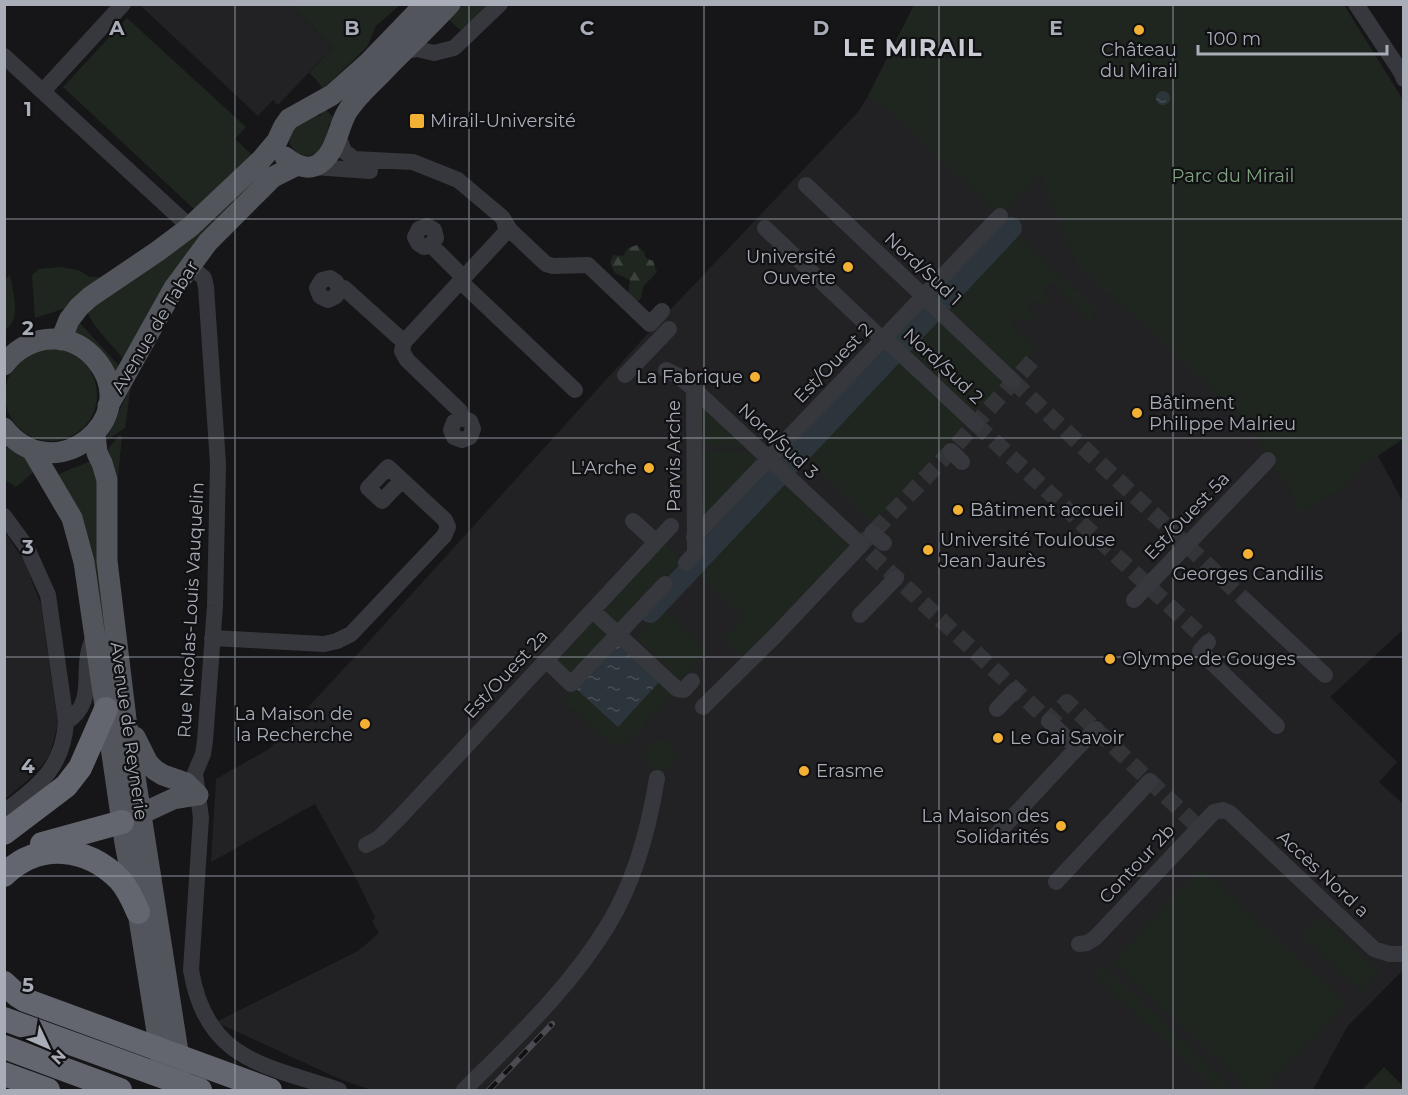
<svg xmlns="http://www.w3.org/2000/svg" width="1408" height="1095" font-family="Montserrat,sans-serif">
  <style>
    .built { fill: #222225 }
    .green { fill: #1e261f }
    .forest { fill: url(#forest-firs) }
    .water { fill: url(#water-ripples) }
    .lines { fill: none; stroke-linecap: round; stroke-linejoin: round }
    .river { stroke: #2c353c; stroke-width: 22 }
    .minor-tunnel { stroke: #333438; stroke-width: 16; stroke-dasharray: 16 8; stroke-linecap: butt }
    .minor { stroke: #37383d; stroke-width: 16 }
    .major { stroke: #53555c; stroke-width: 21 }
    .highway { stroke: #63666e; stroke-width: 24 }
    .rail-casing { stroke: #4a4c52; stroke-width: 6 }
    .rail { stroke: #111113; stroke-width: 4; stroke-dasharray: 11; stroke-linecap: butt }
    .grid { fill: none; stroke: #a8adb8; stroke-width: 1.5; stroke-opacity: 0.55 }
    .poi-dot { fill: #f2b134; stroke: #111113; stroke-width: 2 }
    .labels { text-anchor: middle; dominant-baseline: central; stroke-width: 4.5; stroke-linejoin: round; paint-order: stroke }
    .poi-label { font-size: 18px; fill: #a8adb8; stroke: #111113; text-anchor: start }
    .park-label { font-size: 18px; fill: #7fa381; stroke: #111113 }
    .street-label { font-size: 18px; fill: #a8adb8; stroke: #111113 }
    .district-label { font-size: 24px; font-weight: bold; letter-spacing: 1.5px; fill: #c9ccd4; stroke: #111113 }
    .grid-label { font-size: 20px; text-anchor: middle; font-weight: bold; fill: #a8adb8; stroke: #111113; stroke-width: 4.5; stroke-linejoin: round; paint-order: stroke }
  </style>
  <defs>
    <pattern id="forest-firs" width="22" height="20" patternUnits="userSpaceOnUse" patternTransform="scale(1.5)"><rect width="22" height="20" fill="#1e261f"/><path d="M5 1l3.5 6h-7zM16 11l3.5 6h-7z" fill="#3c433d"/></pattern>
    <pattern id="water-ripples" width="26" height="14" patternUnits="userSpaceOnUse" patternTransform="scale(1.5)"><rect width="26" height="14" fill="#2c353c"/><path d="M2 4q2-2 4 0t4 0M15 11q2-2 4 0t4 0" fill="none" stroke="#485056"/></pattern>
  </defs>
  <rect width="100%" height="100%" fill="#161618"/>
  <path class="built" d="M142,4L290,5L333,47L278,105L273,100L258,116L141,6Z
    M914,5H1344L1403,100V439L1378,456L1403,502L1404,629L1330,697L1397,762L1379,782L1403,804L1404,969L1347,1027L1313,1090H371L342,1080L216,1022L358,951L379,933L372,921L375,918L355,876L315,804L211,862L216,779L269,749L352,660L651,330L858,112L868,96Z
    M4,531L25,562L41,605L58,724L50,754L43,764L28,780L5,799Z"/>
  <path class="green" d="M290,5H400L376,26L367,47L323,89L315,78L309,73L333,47Z
    M461,5H491L472,24L460,30L448,19Z
    M914,5H1344L1403,100V439L1368,461L1339,491L1298,512L1291,489L1268,460L1253,427L1121,303L1101,288L1079,265L1067,241L1041,174L1000,216L894,115L868,96Z
    M127,18L246,127L235,139L252,155L195,210L63,87Z
    M322,106L335,119L329,124L326,141L318,153C304,159 295,154 289,142L290,129L304,119L321,115Z
    M262,166L271,174L126,362L95,326L86,310Z
    M1003,221L1097,310L1092,319H1088L1051,282L1042,293L1050,300L1043,307L1035,300L1026,309L1035,317L1028,324L1020,317L1011,326L1036,349L1013,374L931,297Z
    M60,267L78,270L90,277H99L101,282L69,307L35,318L32,275L39,269Z
    M10,275C13,293 22,319 5,330V279Z
    M924,305L1005,381L974,414L893,338Z
    M79,322L122,369L119,380L71,329Z
    M885,346L967,422L874,523L792,445Z
    M5 395a46 46 0 1 1 92 0a46 46 0 1 1-92 0Z
    M131,385L125,428L105,441L109,433Z
    M696,400L748,448L697,445Z
    M120,435L122,436L117,487L105,452Z
    M4,443L21,455L31,458L36,470L16,487L5,480Z
    M697,450L754,453L761,459L705,519L699,514Z
    M93,460L97,467L117,693L54,476Z
    M769,469L851,547L772,631L742,657L723,639L744,617L689,566L700,542Z
    M663,543L682,560L617,630L598,612Z
    M663,609L707,651L678,682L668,673L670,670L636,637Z
    M592,617L612,635L571,677L552,660Z
    M618,641L673,693C662,704 634,740 622,745C616,747 613,743 608,741L562,700Z
    M645 755a15 15 0 1 1 30 0a15 15 0 1 1-30 0Z
    M1201,868L1346,1003L1264,1090H1251L1113,962Z
    M1321,916L1380,973L1362,992L1302,936Z
    M1103,966L1236,1090H1217L1094,975Z
    M1384,1067L1403,1086V1090H1362Z"/>
  <path class="forest" d="M637,245L644,252L646,258L653,261L657,272L643,287L641,298L636,303L628,295L630,280L615,273L610,263L613,255L623,256L628,248Z"/>
  <path class="water" d="M1156 98a7 7 0 1 1 14 0a7 7 0 1 1-14 0Z
    M618,641L660,681L618,727L574,687Z"/>
  <g class="lines">
    <path class="river" d="M650,612L1011,228"/>
    <path class="minor-tunnel" d="M1032,361L951,451L861,545L1049,721L1067,702L1194,823
      M1013,381L1246,601
      M976,424L1208,642"/>
    <path class="minor" d="M1356,4L1401,72L1404,79
      M404,51L417,49L434,53L454,48L500,4
      M4,56L190,227
      M43,91L123,4
      M337,134L344,151L354,159L413,162L458,180L502,217L510,230L546,264L553,266L588,265L650,324L662,311
      M314,167L370,171
      M806,185L1013,381
      M765,228L882,339
      M431,245L436,238L434,230L427,226L419,229L415,237L418,243L424,247L431,245L463,277
      M189,265L204,278L206,287L218,464L215,606L205,741L203,754L195,773L201,818L191,970C206,1061 265,1065 339,1090
      M460,281L575,390
      M339,288L336,296L328,300L320,296L317,288L322,280L330,278L336,282L339,288H344L404,342
      M884,338L976,424
      M666,370L678,376L694,389L861,545L775,636L703,707
      M625,375L669,329
      M461,418L454,422L451,430L454,437L462,440L470,437L473,429L470,421L461,418L460,411L407,360L402,351L404,342L506,232L505,224
      M951,451L962,462
      M4,516L26,546L48,595L66,722C63,768 39,785 4,812
      M633,521L656,542
      M872,533L884,543
      M694,537L1000,216
      M686,563L695,553L694,389
      M1134,600L1268,460
      M1246,601L1325,675
      M593,611L677,689L684,690L692,681
      M860,615L896,578
      M212,638L324,644L337,641L351,634L444,536L448,527L445,520L388,467L368,488L382,501L402,480
      M1208,642L1200,651L1277,726
      M546,660L571,684L665,584
      M997,709L1015,690
      M66,722C100,701 77,668 94,637
      M1077,748L1096,729
      M995,836L1077,748L1049,721
      M366,845L379,838L402,815L671,526
      M1056,882L1150,781
      M1079,944L1087,943L1095,938L1214,812L1223,810L1230,813L1374,949L1389,954H1401
      M464,1090C515,1039 570,988 608,925C635,881 649,828 657,778"/>
    <path class="major" d="M285,157C295,165 308,171 319,164C337,152 337,129 347,112C356,97 369,86 381,74C404,50 428,28 450,4
      M61,340L69,320L79,307L90,297L158,251L190,227L261,160L277,141L284,126L289,119L332,95L369,62L425,4
      M4,365C16,348 36,338 56,339C72,340 86,348 96,360C145,418 54,492 4,428
      M108,406L174,288L208,242L273,177L297,165
      M95,434L97,453L102,463L107,480V561L126,719L181,1071
      M32,450L72,518L84,562L125,843L138,912L162,1063
      M135,737L148,763L155,770L163,775L186,783L198,795
      M128,820L173,799L198,795"/>
    <path class="highway" d="M4,833L66,786L80,768L106,709
      M42,844L122,822
      M4,875C39,841 87,846 120,880C128,889 133,900 138,912
      M4,983L17,995L25,1000L270,1090
      M4,1019L200,1090
      M4,1047L120,1090
      M4,1074L48,1090"/>
    <g class="rail-casing">
      <path id="rail" d="M489,1090L552,1024"/>
    </g>
    <use href="#rail" class="rail"/>
  </g>
  <path class="grid" d="M235,4V1090M469,4V1090M704,4V1090M939,4V1090M1173,4V1090M4,219H1404M4,438H1404M4,657H1404M4,876H1404"/>
  <g class="poi-dot">
    <circle cx="1139" cy="30" r="6"/>
    <rect x="409" y="113" width="16" height="16" rx="3"/>
    <circle cx="848" cy="267" r="6"/>
    <circle cx="755" cy="377" r="6"/>
    <circle cx="1137" cy="413" r="6"/>
    <circle cx="649" cy="468" r="6"/>
    <circle cx="958" cy="510" r="6"/>
    <circle cx="928" cy="550" r="6"/>
    <circle cx="1248" cy="554" r="6"/>
    <circle cx="1110" cy="659" r="6"/>
    <circle cx="365" cy="724" r="6"/>
    <circle cx="998" cy="738" r="6"/>
    <circle cx="804" cy="771" r="6"/>
    <circle cx="1061" cy="826" r="6"/>
  </g>
  <g class="labels">
    <g class="poi-label">
      <text x="1139" y="50" text-anchor="middle">Château<tspan x="1139" dy="21">du Mirail</tspan></text>
      <text x="430" y="121">Mirail-Université</text>
      <text x="836" y="257" text-anchor="end">Université<tspan x="836" dy="21">Ouverte</tspan></text>
      <text x="743" y="377" text-anchor="end">La Fabrique</text>
      <text x="1149" y="403">Bâtiment<tspan x="1149" dy="21">Philippe Malrieu</tspan></text>
      <text x="637" y="468" text-anchor="end">L'Arche</text>
      <text x="970" y="510">Bâtiment accueil</text>
      <text x="940" y="540">Université Toulouse<tspan x="940" dy="21">Jean Jaurès</tspan></text>
      <text x="1248" y="574" text-anchor="middle">Georges Candilis</text>
      <text x="1122" y="659">Olympe de Gouges</text>
      <text x="353" y="714" text-anchor="end">La Maison de<tspan x="353" dy="21">la Recherche</tspan></text>
      <text x="1010" y="738">Le Gai Savoir</text>
      <text x="816" y="771">Erasme</text>
      <text x="1049" y="816" text-anchor="end">La Maison des<tspan x="1049" dy="21">Solidarités</tspan></text>
    </g>
    <g class="park-label">
      <text x="1233" y="176">Parc du Mirail</text>
    </g>
    <g class="street-label">
      <text transform="translate(923 269) rotate(43)">Nord/Sud 1</text>
      <text transform="translate(155 327) rotate(-59)">Avenue de Tabar</text>
      <text transform="translate(833 363) rotate(-46)">Est/Ouest 2</text>
      <text transform="translate(943 366) rotate(43)">Nord/Sud 2</text>
      <text transform="translate(778 441) rotate(43)">Nord/Sud 3</text>
      <text transform="translate(674 456) rotate(-90)">Parvis Arche</text>
      <text transform="translate(1187 516) rotate(-46)">Est/Ouest 5a</text>
      <text transform="translate(191 610) rotate(-87)">Rue Nicolas-Louis Vauquelin</text>
      <text transform="translate(506 674) rotate(-47)">Est/Ouest 2a</text>
      <text transform="translate(129 731) rotate(82)">Avenue de Reynerie</text>
      <text transform="translate(1137 864) rotate(-47)">Contour 2b</text>
      <text transform="translate(1323 874) rotate(43)">Accès Nord a</text>
    </g>
    <g class="district-label">
      <text x="913" y="47">LE MIRAIL</text>
    </g>
  </g>
  <g class="grid-label">
    <text x="117" y="35">A</text>
    <text x="352" y="35">B</text>
    <text x="587" y="35">C</text>
    <text x="821" y="35">D</text>
    <text x="1056" y="35">E</text>
    <text x="28" y="116">1</text>
    <text x="28" y="335">2</text>
    <text x="28" y="554">3</text>
    <text x="28" y="773">4</text>
    <text x="28" y="992">5</text>
  </g>
  <rect width="1408" height="1095" fill="none" stroke="#a8adb8" stroke-width="12"/>
  <g transform="translate(48 1047) rotate(134)" stroke="#111113" stroke-width="4.5" paint-order="stroke">
  <path d="M0-4.5L10 22L0 15L-10 22Z" fill="#a8adb8"/>
  <text y="-9" font-size="16" font-weight="bold" text-anchor="middle" fill="#a8adb8">N</text>
  </g>
  <path d="M1198 45v9h189v-9" fill="none" stroke="#a8adb8" stroke-width="3"/>
  <text x="1207" y="45" font-size="18" fill="#a8adb8" stroke="#111113" stroke-width="4.5" paint-order="stroke">100 m</text>
</svg>
